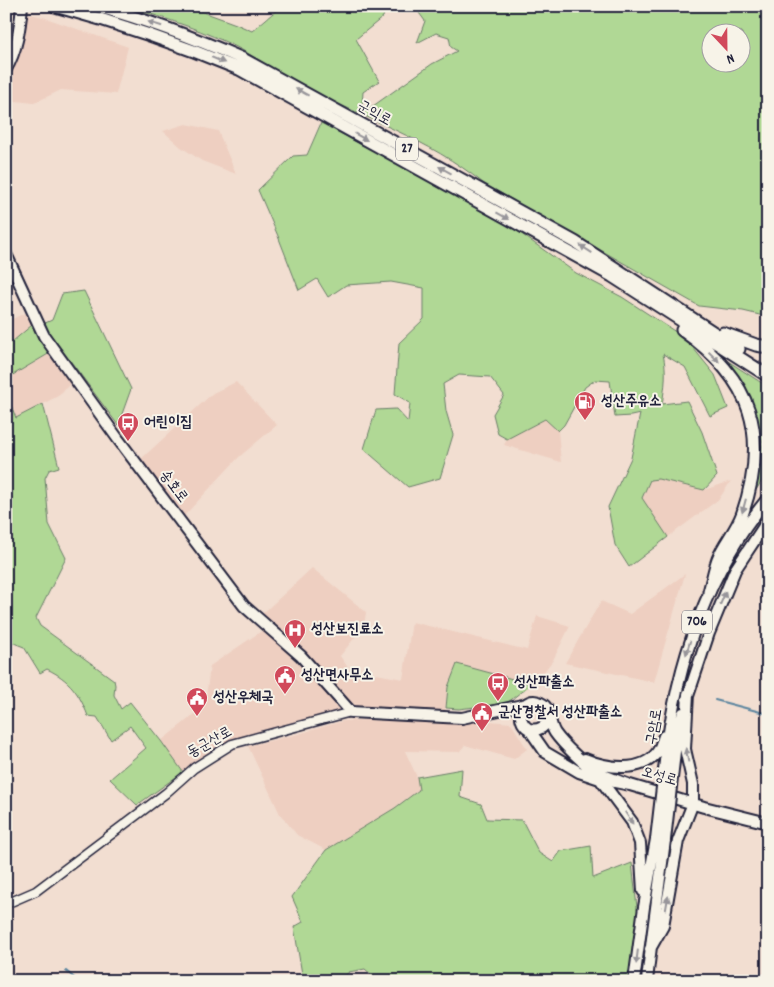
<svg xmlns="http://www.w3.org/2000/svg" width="774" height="987" font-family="Dekko,'Poor Story',sans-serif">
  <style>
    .built { fill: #eecfc1 }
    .green { fill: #b0d895; stroke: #697d68; fill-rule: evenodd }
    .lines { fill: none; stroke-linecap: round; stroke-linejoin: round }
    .stream { stroke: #5b859f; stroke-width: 2 }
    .minor-casing { stroke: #22223b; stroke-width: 11 }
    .major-casing { stroke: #22223b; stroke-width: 14 }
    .highway-casing { stroke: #22223b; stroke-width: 15 }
    .minor { stroke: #f7f3e8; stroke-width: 8 }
    .major { stroke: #f7f3e8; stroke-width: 10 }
    .highway { stroke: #f7f3e8; stroke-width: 11 }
    .major-bridge-casing { stroke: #22223b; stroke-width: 14; stroke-linecap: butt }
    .major-bridge { stroke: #f7f3e8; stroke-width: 10 }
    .oneway { fill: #97959a }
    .labels { text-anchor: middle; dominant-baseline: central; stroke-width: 4; stroke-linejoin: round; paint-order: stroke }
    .shield { fill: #f7f3e8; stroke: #62616f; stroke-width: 1 }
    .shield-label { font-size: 14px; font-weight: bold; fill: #22223b }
    .street-label { font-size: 15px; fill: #22223b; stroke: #f7f3e8 }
    .poi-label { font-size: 15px; font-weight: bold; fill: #22223b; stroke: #f7f3e8; text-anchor: start }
  </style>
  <rect width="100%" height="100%" fill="#f2ded1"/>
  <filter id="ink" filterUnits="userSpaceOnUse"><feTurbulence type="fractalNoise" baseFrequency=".02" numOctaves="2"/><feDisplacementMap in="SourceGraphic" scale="10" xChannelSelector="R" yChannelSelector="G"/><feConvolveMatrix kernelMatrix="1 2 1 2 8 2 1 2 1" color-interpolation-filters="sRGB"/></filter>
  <g filter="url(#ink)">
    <path class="built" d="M6,6H9L16,15L6,48Z
      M26,13L43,17L128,47L116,94L61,90L34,103L6,100V69Z
      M186,124L218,131L236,174L202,161L181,147L163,131Z
      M25,313L32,325L6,347V319L10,320Z
      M50,353L70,384L58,396L16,418L6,392V379Z
      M236,382L277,425L239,457L183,517L141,459L213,393Z
      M545,419L558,431L561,462L504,445L507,439Z
      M658,479L704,490L731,481L719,499L668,537L642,498L650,480Z
      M312,568L366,612L364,626L340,656L349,669L403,679L412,622L527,650L537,616L570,626L553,660L540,677L531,684L457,665L448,687L445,713L352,709L261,615Z
      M685,574L654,682L565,663L601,601L630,614Z
      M263,630L316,680L341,710L246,735L208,753L183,772L161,741L205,706L210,666Z
      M366,720L455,722L479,720L511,723L527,749L514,759L465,745L459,752L405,751L417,777L419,790L395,808L326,850L297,835L280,814L248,746L298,734L343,721Z"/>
    <path class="green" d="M122,6H187L236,24L252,31L279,8V6H386L383,17L356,39L379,81L363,92L362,106L366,111L432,64L457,51L451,47L449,37L436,33L417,43L425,21L414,6H768V317L743,311L699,306L483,183C429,139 363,118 302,86C277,73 253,54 226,42C193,27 157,15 122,6ZM712,32H742V62H712Z
      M321,123L499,218L576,273L622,297L685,338L715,375L728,408L710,416L685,367L663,354C667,371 665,387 662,404L687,401L702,432L717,476L704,490L658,479L650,480L642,498L668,537L629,567L615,545L608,507L631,458L640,414L631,416L615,417L610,381L595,380L585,387L564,425L558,431L545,419L507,439L498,434L493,414L504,395L490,377L459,375L443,384L446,411L453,435L440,478L408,487L364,449L376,410L396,409L408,422L410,403L395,394L399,343L424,319V288L391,282L346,285L328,297L317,279L299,290L278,236L258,190L293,156L307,155Z
      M84,291L131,389L118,425L43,324L52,320L62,294Z
      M32,325L50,353L6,379V347Z
      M720,356L768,387V471L756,490L763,443L745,385Z
      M6,392L16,418L43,404L59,467L49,470L45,478L49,524L66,558L36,618L40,626L114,680L115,685L114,695L121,709L130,702L161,741L183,772L137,805L110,779L146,748L130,726L111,740L97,717L88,716C79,693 70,680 47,669L40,673L24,647L6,640Z
      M457,664L531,684L507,703L459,709L446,708L448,687Z
      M462,769L460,797L481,804L487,819L522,820L539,853L553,862L561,851L591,846L593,878L632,863L638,916L629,981H379L365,969L349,972L339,981H310L302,974L294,927L303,922L292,897L326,850L395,808L419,790L417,777Z"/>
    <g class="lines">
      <path class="stream" d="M715,700L768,714
        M66,971L78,981"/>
      <g class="minor-casing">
        <path id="minor" d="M6,904L36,891L166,793L194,768L232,744L351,712"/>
      </g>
      <g class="major-casing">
        <path id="major" d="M6,69C17,51 20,27 22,6
          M6,254L44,336L118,439L244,606L301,656L351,712L462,718L527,704
          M687,699L709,633L735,570L768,520
          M529,729C538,731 544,728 548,721
          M585,759C606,768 643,774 658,751C661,746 662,741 664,736
          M665,761C676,665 706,573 768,498
          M674,761L677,733L683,713
          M600,779L632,822L640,843L643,891
          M630,785C619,781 608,777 597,772C586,767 562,743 555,733C548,723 552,708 541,703C523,694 513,720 529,729L545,752L579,772L600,779L630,785L704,807L768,823
          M650,949L663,926L678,841L693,803V784L685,749L688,694
          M634,981L644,907L656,839
          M647,981C652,934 659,887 665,840"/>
      </g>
      <g class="highway-casing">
        <path id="highway" d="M55,6C118,23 179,44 239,69L612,276L768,376
          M97,6C147,20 195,38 243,59L575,242L739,349
          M682,330C752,379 770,434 742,515C736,531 724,544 718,559C714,570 712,582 709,592
          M723,333L756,345L768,347"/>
      </g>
      <use href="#minor" class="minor"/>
      <use href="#major" class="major"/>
      <use href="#highway" class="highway"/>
      <g class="major-bridge-casing">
        <path id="major-bridge" d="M656,839L665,761
          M665,840L674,761"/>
      </g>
      <use href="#major-bridge" class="major-bridge"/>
    </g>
    <defs><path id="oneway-solid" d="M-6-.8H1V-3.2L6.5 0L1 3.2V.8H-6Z" transform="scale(1.25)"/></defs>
    <g class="oneway">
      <use href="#oneway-solid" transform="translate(155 24) rotate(-162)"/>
      <use href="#oneway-solid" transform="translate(218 60) rotate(23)"/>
      <use href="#oneway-solid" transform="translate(302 92) rotate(-152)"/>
      <use href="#oneway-solid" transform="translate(361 137) rotate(29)"/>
      <use href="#oneway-solid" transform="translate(445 170) rotate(-151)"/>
      <use href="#oneway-solid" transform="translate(503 216) rotate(29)"/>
      <use href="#oneway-solid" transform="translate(586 249) rotate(-147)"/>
      <use href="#oneway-solid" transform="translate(714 357) rotate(44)"/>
      <use href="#oneway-solid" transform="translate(744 506) rotate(105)"/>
      <use href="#oneway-solid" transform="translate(723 598) rotate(-67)"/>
      <use href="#oneway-solid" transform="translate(688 648) rotate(107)"/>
      <use href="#oneway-solid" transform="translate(687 755) rotate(-101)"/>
      <use href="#oneway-solid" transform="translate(629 818) rotate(57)"/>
      <use href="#oneway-solid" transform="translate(667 903) rotate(-80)"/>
      <use href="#oneway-solid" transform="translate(637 957) rotate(97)"/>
    </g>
  </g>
  <defs>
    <g id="fuel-pin" transform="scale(1.125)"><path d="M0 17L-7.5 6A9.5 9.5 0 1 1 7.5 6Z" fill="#d1495b" stroke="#f7f3e8"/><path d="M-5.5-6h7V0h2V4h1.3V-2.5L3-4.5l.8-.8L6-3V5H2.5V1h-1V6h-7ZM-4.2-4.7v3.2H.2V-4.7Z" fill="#fff"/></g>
    <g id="bus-pin" transform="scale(1.125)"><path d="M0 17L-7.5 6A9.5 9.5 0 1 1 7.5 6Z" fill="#d1495b" stroke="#f7f3e8"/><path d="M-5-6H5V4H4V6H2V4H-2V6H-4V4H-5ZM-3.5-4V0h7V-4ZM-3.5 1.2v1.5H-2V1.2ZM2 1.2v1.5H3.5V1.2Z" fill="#fff"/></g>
    <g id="hospital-pin" transform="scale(1.125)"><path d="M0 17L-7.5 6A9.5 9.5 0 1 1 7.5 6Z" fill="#d1495b" stroke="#f7f3e8"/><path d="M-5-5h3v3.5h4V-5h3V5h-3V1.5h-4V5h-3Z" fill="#fff"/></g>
    <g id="civic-pin" transform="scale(1.125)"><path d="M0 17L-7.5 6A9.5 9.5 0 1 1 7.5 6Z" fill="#d1495b" stroke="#f7f3e8"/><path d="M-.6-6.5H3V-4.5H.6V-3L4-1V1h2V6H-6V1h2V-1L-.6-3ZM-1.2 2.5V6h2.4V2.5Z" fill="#fff"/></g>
  </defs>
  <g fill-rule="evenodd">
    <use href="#fuel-pin" x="585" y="402"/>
    <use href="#bus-pin" x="128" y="423"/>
    <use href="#hospital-pin" x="295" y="630"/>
    <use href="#civic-pin" x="285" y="676"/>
    <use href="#bus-pin" x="498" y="683"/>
    <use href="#civic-pin" x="197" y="698"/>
    <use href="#civic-pin" x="482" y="713"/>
  </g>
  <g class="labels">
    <g class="shield">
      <rect x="396" y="137.5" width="22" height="23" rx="4"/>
      <rect x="682" y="610.5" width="30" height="23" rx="4"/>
    </g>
    <g class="shield-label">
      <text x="407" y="149">27</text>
      <text x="697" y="622">706</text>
    </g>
    <g class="street-label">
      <text transform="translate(374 114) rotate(29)">군익로</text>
      <text transform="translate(173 487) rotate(53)">송호로</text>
      <text transform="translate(655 727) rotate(-80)">구암로</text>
      <text transform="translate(210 743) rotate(-29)">동군산로</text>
      <text transform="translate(659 777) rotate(16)">오성로</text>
    </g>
    <g class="poi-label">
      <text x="601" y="402">성산주유소</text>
      <text x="144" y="423">어린이집</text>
      <text x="311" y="630">성산보진료소</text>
      <text x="301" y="676">성산면사무소</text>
      <text x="514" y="683">성산파출소</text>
      <text x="213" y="698">성산우체국</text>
      <text x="498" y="713">군산경찰서 성산파출소</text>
    </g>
  </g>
  <rect width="774" height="987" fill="none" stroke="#f7f3e8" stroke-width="25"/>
  <rect x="12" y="12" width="749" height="962" fill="none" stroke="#22223b" stroke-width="2" filter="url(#ink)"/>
  <g transform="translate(726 48) rotate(158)"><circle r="24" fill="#f7f3e8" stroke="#a29fa3"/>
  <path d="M0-4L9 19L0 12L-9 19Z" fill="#d1495b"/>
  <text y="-8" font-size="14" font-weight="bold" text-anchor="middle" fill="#22223b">N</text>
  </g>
</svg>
